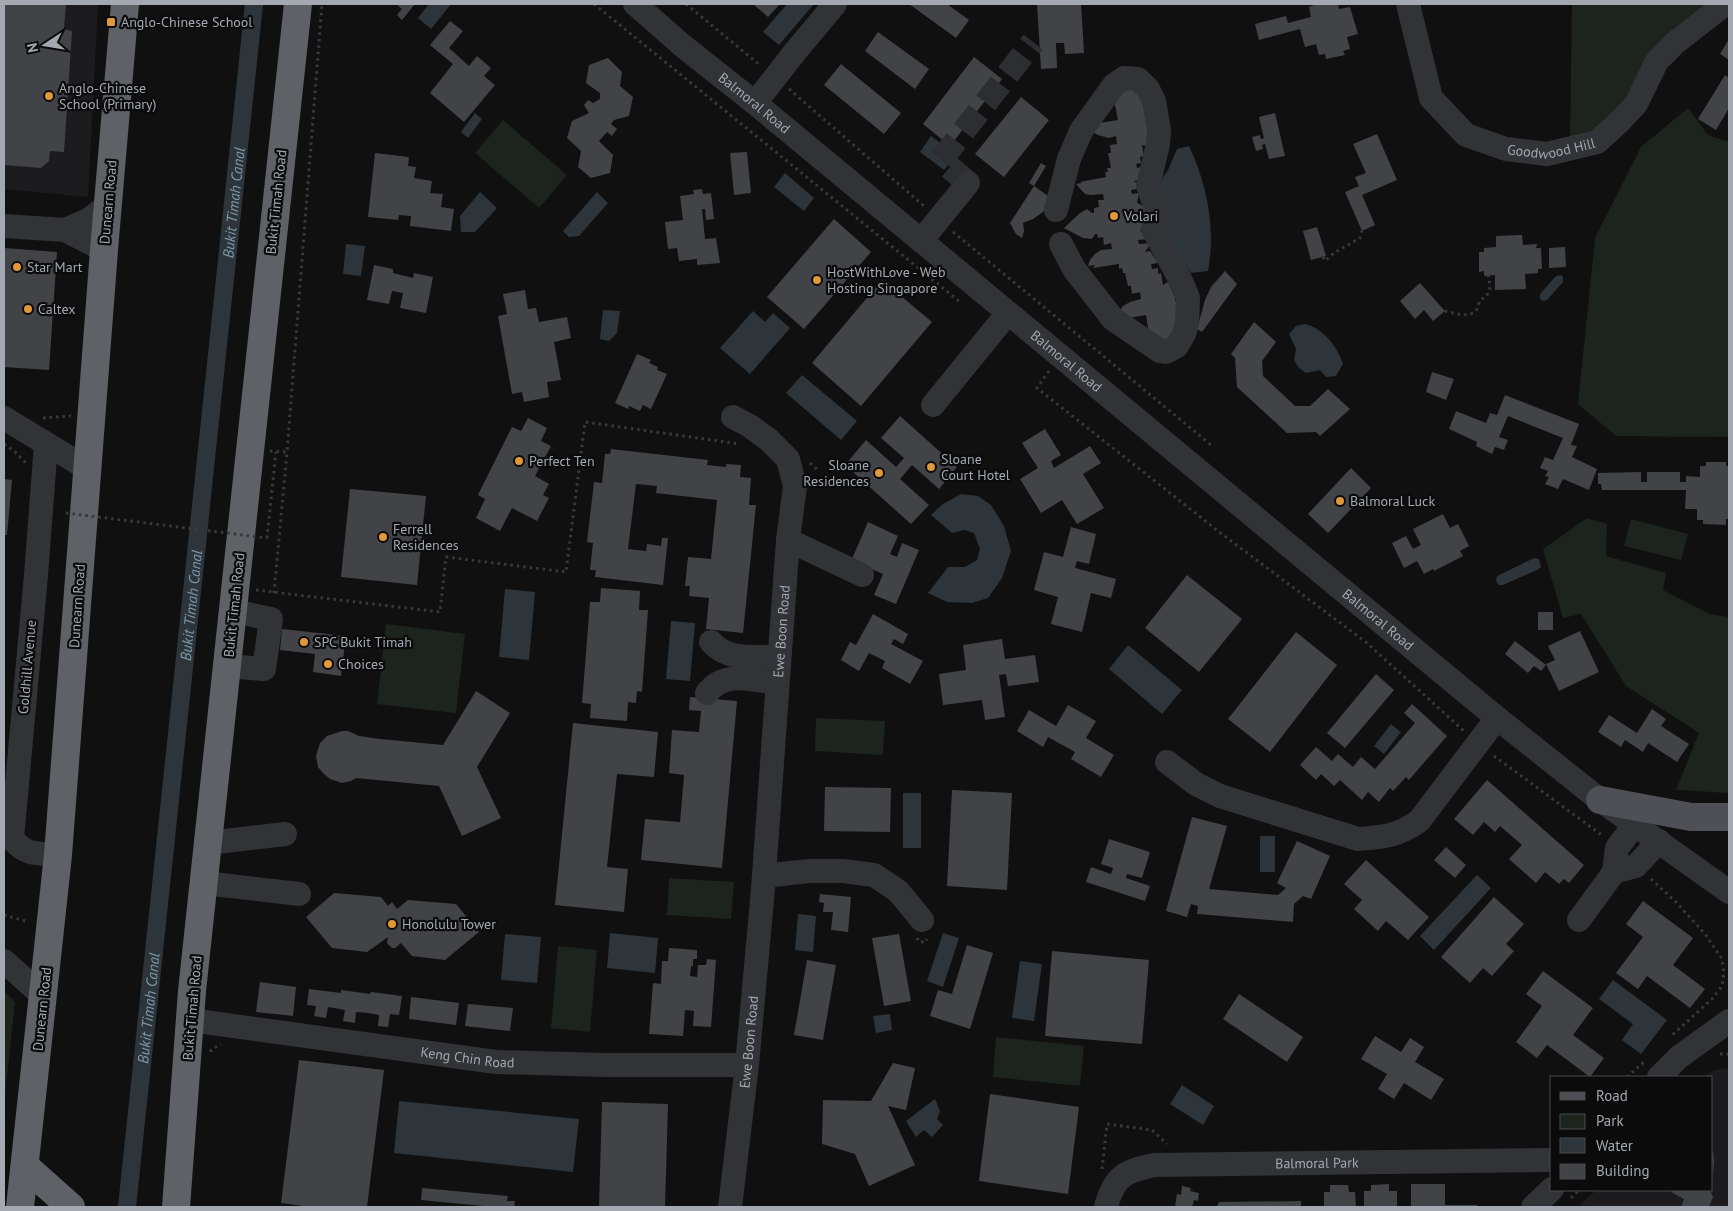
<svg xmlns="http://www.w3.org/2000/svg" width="1733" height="1211" font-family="'PT Sans',sans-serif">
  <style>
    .built { fill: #1c1c1e }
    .green { fill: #1d231d }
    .water { fill: #2d353a }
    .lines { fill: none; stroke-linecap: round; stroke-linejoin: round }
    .canal { stroke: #2d353a; stroke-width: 18 }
    .building { fill: #424347 }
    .minor-tunnel { stroke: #2d2e31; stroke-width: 24; stroke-dasharray: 24 12; stroke-linecap: butt }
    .path { stroke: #38393d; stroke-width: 3; stroke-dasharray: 2.5 4; stroke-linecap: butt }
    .minor { stroke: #313336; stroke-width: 24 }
    .major { stroke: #4e5055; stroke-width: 28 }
    .highway { stroke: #5e6166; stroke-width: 28 }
    .path-bridge { stroke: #38393d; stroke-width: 3; stroke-dasharray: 2.5 4; stroke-linecap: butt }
    .poi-dot { fill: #e09939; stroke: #0b0b0c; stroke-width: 2 }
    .labels { text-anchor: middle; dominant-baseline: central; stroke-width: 4.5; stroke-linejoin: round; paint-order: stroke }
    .poi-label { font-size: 14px; fill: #a3a8b1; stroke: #0b0b0c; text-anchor: start }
    .street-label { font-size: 14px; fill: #a3a8b1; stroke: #0b0b0c }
    .water-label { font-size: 15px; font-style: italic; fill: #7c98aa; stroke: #0b0b0c }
  </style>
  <rect width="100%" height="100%" fill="#101011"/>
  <path class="built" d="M4,4H98L88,197L4,189Z
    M1726,1068L1729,1069V1207H1578L1596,1190H1712V1077H1703L1715,1070Z"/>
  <path class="green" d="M1572,4H1721L1616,124L1570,137Z
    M1688,108L1708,135L1729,142V437L1616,436L1578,404L1595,238L1641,147Z
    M503,120L567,175L539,208L475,153Z
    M1587,518L1607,524L1606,556L1666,573L1663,590L1710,614L1729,617V793L1676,790L1699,733L1626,686L1581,614L1563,618L1543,549Z
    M1631,519L1688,534L1681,560L1624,546Z
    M386,624L465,634L456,713L377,704Z
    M816,718L885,721L883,755L815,751Z
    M669,878L734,882L731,919L667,915Z
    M558,946L597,950L590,1032L551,1028Z
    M4,991L15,1002L4,1104Z
    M996,1037L1084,1046L1080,1086L993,1077Z"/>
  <path class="water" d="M429,4H451L431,29L418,18Z
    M787,4H814L779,45L763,32Z
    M475,113L482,119L468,138L461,132Z
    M931,136L956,155L944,170L920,152Z
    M1189,146C1207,184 1216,229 1208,271L1191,273L1177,252L1157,233L1151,194L1168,170L1177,149Z
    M785,173L814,198L804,211L774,187Z
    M480,192L497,208L475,232H461L460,216Z
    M597,192L608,203L579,236L569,237L563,231Z
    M346,244L365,246L361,276L343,274Z
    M1561,275L1563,277V282L1547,300L1543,301L1540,299V294L1556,276Z
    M603,310L620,311L617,333L609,341L600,339Z
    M753,311L765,322L773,313L790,328L750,374L720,348Z
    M1305,324C1323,328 1338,347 1343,364L1336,376L1326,377L1320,370L1306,373L1299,368L1294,360L1296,349L1289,334L1296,326Z
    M802,375L857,421L841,440L786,393Z
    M961,494L978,496L991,505L1004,526L1011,551L1002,578L988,598L972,603L947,602L928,593L948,567H965L977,560L980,549L974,533L964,530L952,533L931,515L943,504Z
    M1534,558L1539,559L1541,567L1537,570L1503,585H1499L1497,583L1496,578L1499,575Z
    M505,589L535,592L529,660L499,657Z
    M671,621L695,623L690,681L666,679Z
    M1128,645L1182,690L1162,714L1109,669Z
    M1391,724L1401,732L1384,754L1374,746Z
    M903,793H921V848H903Z
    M1260,836H1275V872H1260Z
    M1477,875L1491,888L1434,950L1420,936Z
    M798,914L816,916L813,952L795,950Z
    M610,933L658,938L655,973L607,968Z
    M943,933L959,938L943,987L927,981Z
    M505,934L541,937L537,983L501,980Z
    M1020,961L1042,964L1034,1021L1012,1018Z
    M1613,980L1667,1020L1641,1054L1622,1040L1633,1024L1599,999Z
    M890,1014L892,1030L876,1033L873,1016Z
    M1182,1085L1214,1106L1203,1125L1170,1104Z
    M935,1099L940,1111L937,1119L943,1125L932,1137L924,1130L916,1137L906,1121Z
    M399,1101L579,1119L573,1172L394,1153Z"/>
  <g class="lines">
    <path class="canal" id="s1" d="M127,1207L254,4"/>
  </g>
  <path class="building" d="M4,4H66L64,29L72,31L64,152L50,151L49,161L41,168L4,165Z
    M398,4H415L402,20L397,15L402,9L397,5Z
    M755,4H780L768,17L754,5Z
    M909,4H947L969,20L956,38Z
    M1037,4H1081L1084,53L1065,54L1064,43H1056L1057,68L1041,69Z
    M1314,4H1338L1339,9L1350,7L1358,34L1347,37L1350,49L1343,51L1345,55L1326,59L1325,54L1319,55L1316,44L1305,47L1300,29L1259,40L1255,24L1286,16L1288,23L1311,17L1309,7L1314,5Z
    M450,21L463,31L449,48L469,66L477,56L491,68L484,76L495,85L464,122L430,93L453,64L430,45Z
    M878,32L929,69L915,89L865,51Z
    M1729,39V60L1720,54Z
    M974,57L1002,79L950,146L923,124Z
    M608,58L622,72L620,86L633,97L629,116L614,120L611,124L617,129L612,136L607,132L599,141L613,155L610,173L591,178L578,167L581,151L567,138L572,121L589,113L584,105L588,100L593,103L600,99V93L586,83L589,65Z
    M841,64L901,113L884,134L824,85Z
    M1725,75L1729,78V108L1716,130L1698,119Z
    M1123,83L1146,95L1148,146L1142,145L1144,156L1140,157L1141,163L1136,164L1137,168L1144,166L1140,180L1134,181L1143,188L1131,190L1132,194L1139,193L1137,203L1150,209L1145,226L1140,230L1147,239L1138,240L1139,244L1151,243L1145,252L1150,251L1158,263L1151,264L1152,269L1158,268V274L1161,273L1163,285L1168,282L1174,295L1178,294L1175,300L1181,313L1171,340L1150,341L1146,315L1123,319L1119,312L1123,306L1130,302L1141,299L1140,292L1132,294L1131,286H1128L1125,273H1123L1122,268L1119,269V264L1093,268L1095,265L1088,266L1090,260L1095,254L1101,250L1112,249L1111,243L1104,245L1103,237L1098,238L1097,234H1095L1092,239L1083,238L1064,228L1080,213L1087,209L1092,213H1094V208L1099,207L1098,200H1104L1103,194L1090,195L1085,194L1076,184L1082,183L1080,182L1106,177L1105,172H1108L1107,168H1111L1108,153H1111L1110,145L1117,144L1116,136L1109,138L1098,135L1093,132V124L1118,120L1113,95Z
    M1021,97L1049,120L1004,177L975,154Z
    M1275,113L1285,156L1269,159L1265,144L1262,145L1263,149L1256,151L1252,137L1260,135L1261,139L1264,138L1259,117Z
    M1377,134L1397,180L1362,195L1375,225L1362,231L1345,192L1359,186L1355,177L1366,173L1353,144Z
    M747,152L751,193L734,195L730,153Z
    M375,153L409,157L408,166L416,167L414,178L432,181L430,193L443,194L441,207L454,209L451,231L410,226L411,216L399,215L398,220L368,217Z
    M1041,163L1046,166L1034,186L1051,198L1043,212L1033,219L1023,223L1024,231L1022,238L1016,234L1010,223L1034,186L1029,183Z
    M702,189L703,194L711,193L714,219L706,220L705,209H702L705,239L716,238L720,263L697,265V259L679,261L677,248L668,249L665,222L683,220L680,196L694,194L693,190Z
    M834,219L871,252L804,329L767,297Z
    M1317,227L1326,256L1311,260L1303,231Z
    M1522,235L1523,245L1537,244L1536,248H1541L1542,269H1538V273L1525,274L1526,289L1495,290V275L1484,276V271L1479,272V252H1484V248L1496,247V236Z
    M1565,247L1566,267L1549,268V248Z
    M4,248L57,252L49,370L4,367Z
    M374,265L393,269V273L413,278L414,273L433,277L426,313L400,308L403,293L392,291L389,304L367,300Z
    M1225,271L1237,284L1202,332L1197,329L1205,300L1211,287Z
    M882,280L932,322L861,406L812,363Z
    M1420,283L1445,311L1433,321L1424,310L1415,319L1400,301Z
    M525,290L528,309L536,308L539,322L567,317L571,338L554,342L561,380L547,382L549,397L524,402L522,392L512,394L498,316L507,314L503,294Z
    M1254,322L1276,342L1262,361L1263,376L1295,406H1310L1328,389L1350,409L1320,436L1316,432L1287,433L1237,387L1235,358L1231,354Z
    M637,354L651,360L649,363L658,367L657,370L667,374L651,409L643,405L640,411L629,406L628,409L615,403Z
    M1432,372L1454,379L1446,400L1426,392Z
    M1505,395L1579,424L1571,445L1577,446L1572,457L1597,469L1589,490L1563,479L1558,489L1545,484L1549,477L1545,476L1548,471L1540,468L1545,457L1553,460L1563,438L1508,416L1499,437L1508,440L1504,450L1495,447L1492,454L1476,446L1477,442L1449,429L1456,411L1486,423L1490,413L1497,415Z
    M900,416L957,467L939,489L912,465L900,479L929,505L911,524L845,465L866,440L896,467L904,458L881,438Z
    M528,418L547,428L541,441L551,446L535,476L549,484L543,495L549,498L537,521L512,508L500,531L476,518L485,499L478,495L512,427L521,431Z
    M1045,429L1061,455L1051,461L1054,468L1090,446L1101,463L1083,474L1104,508L1077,524L1062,500L1041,513L1020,479L1038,468L1022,443Z
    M611,449L708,460L707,465L726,467V464L741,465L740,477L751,478L749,505H756L743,633L706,629L709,598L689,596L690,586H685L688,557L711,559L717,500L656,493L657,486L636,484L628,549L646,551L647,544L661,546L662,538H668L663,585L595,577L596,570H590L593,543L587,542L594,482L602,483L605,454H610Z
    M1706,462H1726V466H1729V519H1726V525L1703,524V520H1697V509H1685L1686,490H1602L1601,484H1598V473L1641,472V482H1647V472H1680V482H1686V476L1700,477V466H1706Z
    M1351,468L1371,488L1328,533L1308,514Z
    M4,479L12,480L7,535H4Z
    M350,489L426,496L417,585L341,577Z
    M1443,514L1450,528L1458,524L1469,546L1460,551L1463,556L1434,571L1433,569L1424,574L1417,561L1404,568L1392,543L1406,536L1413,549L1421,545L1413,529Z
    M868,522L898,536L890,554L897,557L902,543L919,550L896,604L874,595L883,574L867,567L848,568Z
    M1071,527L1096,534L1089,564L1077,561L1075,568L1116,579L1111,598L1091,593L1082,632L1051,624L1058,597L1034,590L1044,552L1063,557Z
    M1187,575L1242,619L1199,672L1145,628Z
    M601,588L640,591L639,610H648L642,692L637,691L636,703L628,702L627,721L590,718L591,704L582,703L590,602H600Z
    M1538,612H1553V630H1538Z
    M873,614L908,634L903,644L894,639L891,644L923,661L910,684L882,668L885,661L869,653L859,671L841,660L850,642L856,645Z
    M282,629L346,636L341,676L313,672L315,654L280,650Z
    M1580,631L1599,672L1559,691L1546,664L1555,660L1548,646Z
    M1296,632L1337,665L1270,752L1228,719Z
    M1002,639L1005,659L1035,655L1039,682L1008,686L1006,674L999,675L1005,717L985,720L982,700L943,705L939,674L966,670L963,645Z
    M1515,641L1546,665L1541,671L1534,666L1528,673L1505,654Z
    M1376,674L1394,690L1345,748L1327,733Z
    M476,691L510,713L477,767L501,818L462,836L439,786L356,778L351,781L342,783L330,779L323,773L318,767L316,756L320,743L327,736L342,731H348L359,736L380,739L443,745Z
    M690,697L737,701L722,868L641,860L645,819L680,822L684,775L669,773L672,730L699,732L701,711L689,710Z
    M1412,704L1447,736L1409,780L1406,777L1393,791L1390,788L1379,802L1368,792L1362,800L1340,780L1334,786L1321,774L1316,780L1300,765L1316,747L1332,761L1338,754L1353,767L1361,757L1375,769L1415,723L1404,713Z
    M1068,705L1096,721L1086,738L1114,755L1101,777L1071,759L1075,752L1048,737L1043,747L1017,731L1029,710L1056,726Z
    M1652,709L1666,719L1661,726L1689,744L1677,762L1648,743L1643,752L1625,740L1621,747L1598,732L1609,715L1637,733Z
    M573,723L658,732L654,777L617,774L607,867L628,869L624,912L555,905Z
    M1487,780L1584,865L1569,883L1564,879L1559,884L1545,872L1536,883L1509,859L1522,845L1500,826L1495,832L1484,822L1473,835L1454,819Z
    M825,787L891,788L890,832L824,831Z
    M952,790L1012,793L1007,890L947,886Z
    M1192,817L1227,826L1209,889L1278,895L1286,888L1277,883L1297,841L1330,856L1311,899L1303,896L1294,904L1293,922L1197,914L1198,906L1191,904L1187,917L1166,911Z
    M1109,839L1150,852L1142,878L1127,874L1126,878L1150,886L1145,901L1086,882L1091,867L1111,874L1113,868L1101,864Z
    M1446,847L1466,865L1455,878L1434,860Z
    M1366,860L1429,917L1408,940L1386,921L1378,931L1354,909L1362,900L1344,884Z
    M334,893L381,897L388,906L392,902L397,909L408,900L456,904L479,932L445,960L412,956L401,943L395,948H392L387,943L388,937L367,952L332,948L306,917Z
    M820,894L851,897L848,932L831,930L833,912H823L824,903L819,902Z
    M1494,897L1524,924L1506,944L1514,951L1492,976L1483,968L1470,983L1441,957Z
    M1643,901L1693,938L1673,965L1705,989L1690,1008L1647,976L1638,989L1616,973L1643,937L1626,924Z
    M899,934L911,1001L884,1006L872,938Z
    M967,945L993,953L970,1029L930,1016L938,990L952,994Z
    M669,948L697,950V959H693V966H691L690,976L697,977L698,965H706L707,959L716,960L711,1027L693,1026L694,1011L685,1010L683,1036L649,1034L653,983L661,984L662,961H668Z
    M1052,951L1149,960L1142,1044L1045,1036Z
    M807,960L836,965L823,1040L794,1035Z
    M1543,971L1593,1008L1573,1035L1604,1058L1590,1077L1547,1045L1537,1058L1516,1042L1542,1006L1526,994Z
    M260,982L296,987L293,1016L256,1012Z
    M309,989L341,993V990L370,994L371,992L402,996L399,1015L390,1014L388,1027L378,1026L379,1015L368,1013L356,1012L355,1023L343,1021L345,1010L328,1007L326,1018L314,1016L316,1006L307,1005Z
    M1239,994L1303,1037L1287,1062L1223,1019Z
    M411,997L459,1003L456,1025L409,1019Z
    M468,1004L513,1008L510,1031L465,1026Z
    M1375,1036L1401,1052L1410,1038L1424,1047L1415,1062L1444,1079L1431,1100L1404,1083L1394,1099L1378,1089L1387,1074L1361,1059Z
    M299,1060L384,1070L367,1207H311L281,1203Z
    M893,1063L915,1068L906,1110L888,1106L915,1165L869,1186L855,1154L822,1144L823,1100L871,1101Z
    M990,1094L1079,1107L1068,1194L979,1181Z
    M602,1102L668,1104L665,1207H599Z
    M1712,1151H1713L1714,1163L1713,1174Z
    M1389,1184V1191H1397V1207H1364V1191H1371V1185Z
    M1411,1184H1445V1205H1477V1207H1411Z
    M1330,1185H1348L1349,1192H1355L1356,1207H1324V1192H1330Z
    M1182,1186L1191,1188L1190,1191L1199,1193L1198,1201L1194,1200L1192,1207H1175L1177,1194L1181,1195Z
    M422,1188L508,1196L507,1201H515L514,1207H494L421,1200Z
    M1670,1190H1708L1711,1192L1713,1197L1709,1207H1681L1684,1199L1673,1193Z
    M1301,1201V1207H1217L1219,1202Z"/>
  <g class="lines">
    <path class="minor-tunnel" d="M968,183L941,160L1033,42"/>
    <path class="path" d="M594,4L960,302
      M686,4L761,66
      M789,89L924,206
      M953,232L1211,445
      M1323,257L1325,261L1334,253L1360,238L1362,231
      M1445,311C1457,314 1478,321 1479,301C1492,292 1491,292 1488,275
      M1049,371L1037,388L1218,531L1367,643L1464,731
      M43,418L71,416
      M4,444L15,452L26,463
      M270,451L287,452L322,4
      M810,463L818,470
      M267,538L276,452
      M256,590L440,612L446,557L566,572L585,422L740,444
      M274,593L287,452
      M1494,756L1603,836
      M1651,879L1676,902L1705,934L1722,959L1724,973L1722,986L1712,999L1670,1037
      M4,915L29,922
      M917,938L919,942H926L927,939
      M211,1052V1050L221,1044
      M1720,1054H1729
      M1627,1077L1645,1061
      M1102,1169L1107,1124L1152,1130L1167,1144
      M1571,1198L1579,1190"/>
    <g class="minor">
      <path id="s2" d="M635,4L683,46L755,103L1497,718L1600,800L1729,892"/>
      <path id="s3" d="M1408,4L1431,98L1466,135L1506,149L1547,154L1597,142L1619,122L1636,104L1657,61L1675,43L1725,4"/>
      <path d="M755,103L795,52L835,4"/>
      <path d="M1056,210L1069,159L1081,131L1114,85L1124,78L1138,79L1148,89L1154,101L1159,130L1158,144L1148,186L1158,214L1153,229L1182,283L1188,298L1187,324L1184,334L1177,346L1166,352L1160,351L1113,319L1074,269L1061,244"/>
      <path d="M4,226L65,230L104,250"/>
      <path d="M65,230L88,220L108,205"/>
      <path d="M921,241L968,183"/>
      <path d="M933,405L1008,313"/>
      <path d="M4,418L88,469"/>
      <path d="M46,444L36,575L12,839C27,856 36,853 58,855"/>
      <path d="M788,540L862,575"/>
      <path d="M711,642C729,662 755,656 779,657"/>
      <path d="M227,666L264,669L271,619L233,611"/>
      <path d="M707,693C725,670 752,680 777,683"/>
      <path d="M1167,762L1196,784L1220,796L1358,839C1383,837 1398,836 1419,821L1497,718"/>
      <path d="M208,843L285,834"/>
      <path d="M1614,872L1636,866L1659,841"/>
      <path d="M764,876L809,871H843L874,875L898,891L922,920"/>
      <path d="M204,883L299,894"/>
      <path d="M1579,920L1614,872L1617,848L1635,824"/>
      <path d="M4,961L44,997"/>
      <path id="s4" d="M190,1020L496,1062L604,1065H747"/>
      <path d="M1659,1077L1679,1057L1729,1021"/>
      <path id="s5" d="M730,1207L747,1065L763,889L788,540L795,486L788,459L769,440L750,426L733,417"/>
      <path id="s6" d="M1106,1207C1114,1176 1125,1171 1155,1165L1552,1160"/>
      <path d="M1533,1207L1552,1189"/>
    </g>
    <path class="major" d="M1600,800L1691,817H1729"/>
    <path class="highway" d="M25,1166L71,1207
      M20,1207L58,855L104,250L125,4
      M176,1207L192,991L298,4"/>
    <path class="path-bridge" d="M66,513L267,538"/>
  </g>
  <g class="poi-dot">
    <rect x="106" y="17" width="10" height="10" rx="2.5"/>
    <circle cx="49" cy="96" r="5"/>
    <circle cx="1114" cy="216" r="5"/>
    <circle cx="17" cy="267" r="5"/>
    <circle cx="817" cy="280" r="5"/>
    <circle cx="28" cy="309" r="5"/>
    <circle cx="519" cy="461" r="5"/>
    <circle cx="931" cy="467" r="5"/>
    <circle cx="879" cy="473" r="5"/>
    <circle cx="1340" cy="501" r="5"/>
    <circle cx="383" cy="537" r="5"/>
    <circle cx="304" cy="642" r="5"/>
    <circle cx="328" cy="664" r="5"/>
    <circle cx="392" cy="924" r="5"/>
  </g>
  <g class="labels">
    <g class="poi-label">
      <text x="121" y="22">Anglo-Chinese School</text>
      <text x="59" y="88">Anglo-Chinese<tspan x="59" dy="16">School (Primary)</tspan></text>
      <text x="1124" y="216">Volari</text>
      <text x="27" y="267">Star Mart</text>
      <text x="827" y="272">HostWithLove - Web<tspan x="827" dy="16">Hosting Singapore</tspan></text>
      <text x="38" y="309">Caltex</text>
      <text x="941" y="459">Sloane<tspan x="941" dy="16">Court Hotel</tspan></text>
      <text x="529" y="461">Perfect Ten</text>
      <text x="869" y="465" text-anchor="end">Sloane<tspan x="869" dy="16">Residences</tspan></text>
      <text x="1350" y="501">Balmoral Luck</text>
      <text x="393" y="529">Ferrell<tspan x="393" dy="16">Residences</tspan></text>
      <text x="314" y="642">SPC Bukit Timah</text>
      <text x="338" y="664">Choices</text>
      <text x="402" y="924">Honolulu Tower</text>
    </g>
    <g class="street-label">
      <text stroke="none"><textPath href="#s2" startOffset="155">Balmoral Road</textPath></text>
      <text stroke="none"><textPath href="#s3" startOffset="236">Goodwood Hill</textPath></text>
      <text transform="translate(108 202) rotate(-85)">Dunearn Road</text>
      <text transform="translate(276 202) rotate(-84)">Bukit Timah Road</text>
      <text stroke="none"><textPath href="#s2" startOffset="560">Balmoral Road</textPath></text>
      <text transform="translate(234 605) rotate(-84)">Bukit Timah Road</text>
      <text transform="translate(77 606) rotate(-86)">Dunearn Road</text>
      <text stroke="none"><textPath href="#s2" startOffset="965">Balmoral Road</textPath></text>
      <text stroke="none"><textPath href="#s5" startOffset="578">Ewe Boon Road</textPath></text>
      <text transform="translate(27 667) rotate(-85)">Goldhill Avenue</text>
      <text transform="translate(192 1008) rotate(-85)">Bukit Timah Road</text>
      <text transform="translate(42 1009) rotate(-84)">Dunearn Road</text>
      <text stroke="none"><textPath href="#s5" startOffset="166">Ewe Boon Road</textPath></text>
      <text stroke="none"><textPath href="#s4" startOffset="280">Keng Chin Road</textPath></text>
      <text stroke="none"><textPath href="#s6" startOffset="232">Balmoral Park</textPath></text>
    </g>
    <g class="water-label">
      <text stroke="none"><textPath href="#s1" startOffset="1010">Bukit Timah Canal</textPath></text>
      <text stroke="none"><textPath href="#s1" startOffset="605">Bukit Timah Canal</textPath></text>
      <text stroke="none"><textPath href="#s1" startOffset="200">Bukit Timah Canal</textPath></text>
    </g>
  </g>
  <rect width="1733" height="1211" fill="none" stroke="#a3a8b1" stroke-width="10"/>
  <rect x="1550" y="1076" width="162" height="115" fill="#0b0b0c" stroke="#484a4e"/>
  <rect x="1560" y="1092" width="25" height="8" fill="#4e5055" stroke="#484a4e"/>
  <text x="1596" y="1101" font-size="15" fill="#a3a8b1">Road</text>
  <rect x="1560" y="1114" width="25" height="15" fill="#1d231d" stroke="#484a4e"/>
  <text x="1596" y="1126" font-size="15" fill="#a3a8b1">Park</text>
  <rect x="1560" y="1138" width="25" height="15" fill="#2d353a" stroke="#484a4e"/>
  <text x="1596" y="1151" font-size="15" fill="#a3a8b1">Water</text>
  <rect x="1560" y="1164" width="25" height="15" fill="#424347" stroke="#484a4e"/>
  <text x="1596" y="1176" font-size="15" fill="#a3a8b1">Building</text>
  <g transform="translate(45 45) rotate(258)" stroke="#0b0b0c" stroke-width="4" paint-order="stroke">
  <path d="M0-4L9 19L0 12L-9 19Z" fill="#a3a8b1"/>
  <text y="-8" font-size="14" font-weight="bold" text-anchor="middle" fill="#a3a8b1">N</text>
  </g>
</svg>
